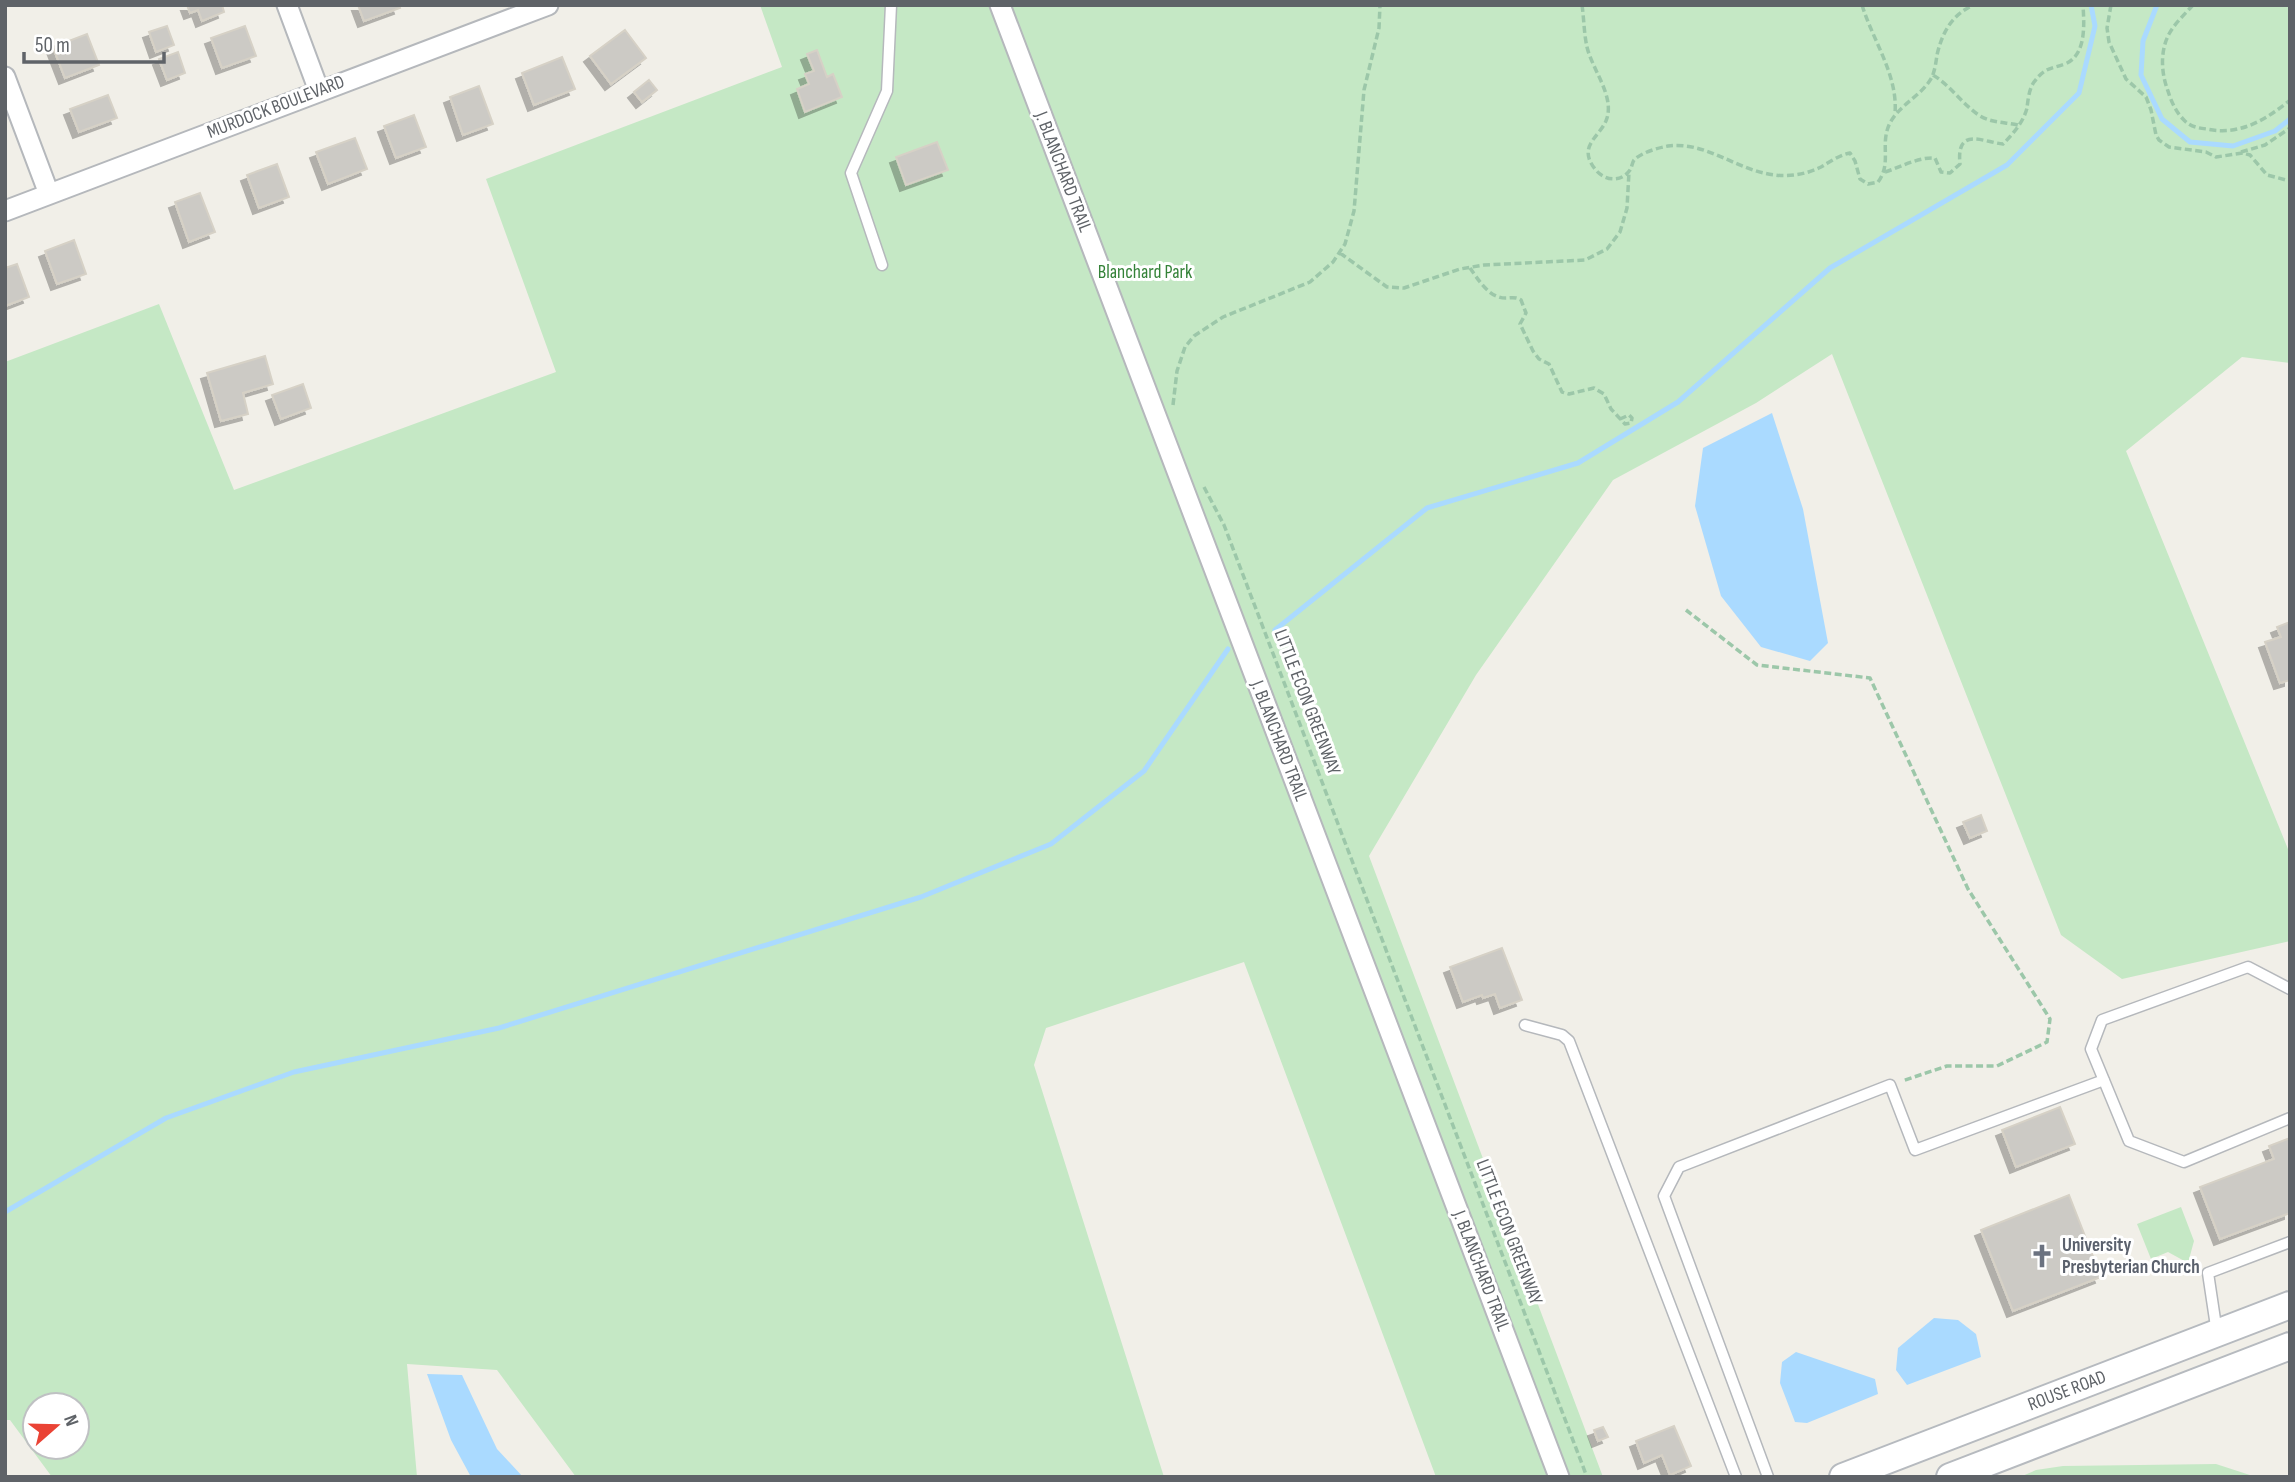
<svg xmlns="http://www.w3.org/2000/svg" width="2295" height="1482" font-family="'Sofia Sans Condensed',sans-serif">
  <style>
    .green { fill: #c5e8c5; fill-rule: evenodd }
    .water { fill: #aadaff }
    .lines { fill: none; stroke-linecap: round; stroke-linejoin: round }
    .stream { stroke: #aadaff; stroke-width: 5 }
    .building { fill: #cccac5; stroke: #d6d1c6; stroke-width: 2; filter: url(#shadow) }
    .lane-casing { stroke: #b5b8bc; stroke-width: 13 }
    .street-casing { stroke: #b5b8bc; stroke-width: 23 }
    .secondary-casing { stroke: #b6babf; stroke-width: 30 }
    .path { stroke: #9cc7a9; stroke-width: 3.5; stroke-dasharray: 7 3.5; stroke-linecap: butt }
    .lane { stroke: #fff; stroke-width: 10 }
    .street { stroke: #fff; stroke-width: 19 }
    .secondary { stroke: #fff; stroke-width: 26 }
    .labels { text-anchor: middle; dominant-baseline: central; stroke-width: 6; stroke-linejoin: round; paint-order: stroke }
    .street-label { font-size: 19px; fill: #5f6368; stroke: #fff }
    .park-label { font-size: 19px; fill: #348238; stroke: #fff }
    .worship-label { font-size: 19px; font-weight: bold; fill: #5b616d; stroke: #fff; text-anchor: start }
  </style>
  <defs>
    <filter id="shadow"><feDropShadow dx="-6" dy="6" stdDeviation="0" flood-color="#0004"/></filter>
  </defs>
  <rect width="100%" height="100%" fill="#f1efe8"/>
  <path class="green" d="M760,5H2290V363L2242,357L2126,451L2290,854V941L2122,979L2061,935L1832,354L1756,403L1613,480L1476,675L1369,856L1603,1477H1436L1244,962L1046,1028L1034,1065L1164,1477H576L497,1370L407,1364L417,1477H52L10,1420H5V362L159,304L234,490L556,372L486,179L782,67ZM35,1405H77V1447H35Z
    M2181,1207L2194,1241L2188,1263L2168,1252L2151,1259L2137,1224Z
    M2216,1464L2256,1477H2020L2036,1470L2063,1466Z"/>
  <path class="water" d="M1772,413L1803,509L1828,643L1810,661L1761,647L1721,596L1695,506L1703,448Z
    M1934,1318L1958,1320L1976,1334L1981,1357L1907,1385L1896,1370L1898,1348Z
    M1796,1352L1875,1379L1878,1394L1807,1423L1795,1422L1780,1383L1782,1362Z
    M427,1374L462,1375L497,1449L523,1477H471L451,1440Z"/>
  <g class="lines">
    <path class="stream" d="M2157,5L2143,41L2141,75L2162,119L2190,142L2233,146L2275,131L2290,119
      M1275,630L1427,508L1578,463L1678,402L1830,268L2007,165L2079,93L2095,26L2091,5
      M5,1212L166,1118L294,1072L499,1028L921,897L1051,844L1144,771L1228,649"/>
  </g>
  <path class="building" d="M187,5H222L224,12L202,21L198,10L190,13Z
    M358,5H399L400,8L364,21Z
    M167,26L174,45L156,52L149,32Z
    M245,26L256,56L222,68L211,38Z
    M625,30L646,58L611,84L590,56Z
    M87,34L99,65L65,78L53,47Z
    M817,50L827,77L833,74L842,97L805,112L797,89L809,84L805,74L814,71L807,54Z
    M178,52L185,73L167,80L159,59Z
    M562,57L575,89L534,105L522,73Z
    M649,80L657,90L642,102L634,92Z
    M479,86L493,124L463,135L450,97Z
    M108,95L117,118L79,132L70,109Z
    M414,115L426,147L396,158L384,126Z
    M355,138L367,169L328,184L316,152Z
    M937,142L948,170L906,185L896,157Z
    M277,164L289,197L259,208L247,175Z
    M200,193L215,232L189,242L175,202Z
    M74,240L86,274L57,284L45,251Z
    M17,264L29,297L5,306V268Z
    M265,356L273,384L243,393L248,414L221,421L207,373Z
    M303,384L311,408L281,419L272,395Z
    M2290,622V680L2280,683L2265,642L2281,637L2277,627Z
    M1981,815L1987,831L1970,838L1963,822Z
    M1502,948L1522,1000L1500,1008L1495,994L1483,998L1482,995L1463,1002L1450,967Z
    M2060,1107L2075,1144L2016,1167L2002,1130Z
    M2290,1138V1213L2220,1239L2200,1187L2274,1159L2269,1146Z
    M2290,1138V1213L2220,1239L2200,1187L2274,1159L2269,1146Z
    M2069,1195L2101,1277L2013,1311L1981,1230Z
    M2069,1195L2101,1277L2013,1311L1981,1230Z
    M1674,1426L1691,1466L1670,1475L1662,1455L1644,1463L1636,1441Z
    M1603,1427L1608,1437L1598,1441L1594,1430Z"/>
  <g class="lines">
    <g class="lane-casing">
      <path id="lane" d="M882,265L851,173L887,91L891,5
        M2290,989L2248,967L2102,1020L2091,1049L2129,1141L2184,1162L2290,1118
        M1525,1025L1562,1035L1569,1041L1736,1477
        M2217,1333L2208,1273L2290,1242
        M1768,1477L1664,1196L1679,1167L1890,1085L1915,1150L2104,1080"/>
    </g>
    <g class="street-casing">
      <path id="street" d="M287,5L319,91
        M1000,5L1559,1477
        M5,77L49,194
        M5,211L548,5"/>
    </g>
    <g class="secondary-casing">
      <path id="secondary" d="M1843,1477L2290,1305
        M1950,1477L2290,1346"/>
    </g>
    <path class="path" d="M1582,5C1584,19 1584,34 1587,47C1592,69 1614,95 1607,118C1602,136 1576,145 1595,169C1604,181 1621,183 1630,170C1632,167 1632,163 1634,160C1642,152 1658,148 1668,146C1707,141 1737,171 1775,175C1790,177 1807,174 1821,167C1830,162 1839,155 1850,153L1855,161L1860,179L1868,184L1878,182C1892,163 1880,146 1889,125C1898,105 1922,96 1932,77C1935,70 1936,62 1937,55C1942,33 1952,14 1974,5
      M1862,5C1873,41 1898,75 1895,113
      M2111,5L2107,28L2109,42L2126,79L2146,97L2151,110L2156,135L2159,140L2169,147L2206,152L2216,157L2243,153L2250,155L2267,175L2290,181
      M2193,5C2185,14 2175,23 2169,34C2160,51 2161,73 2168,91C2171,101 2176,112 2183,119C2190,127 2198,128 2207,129C2239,136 2266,120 2290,100
      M1933,75C1951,86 1962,104 1980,116C1992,123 2005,122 2018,125
      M2241,152L2265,145L2290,128
      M1885,172C1901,167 1918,157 1935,158L1941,172L1950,173L1960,164C1956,126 1983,142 2003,144C2013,134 2024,121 2027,108C2028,100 2029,89 2034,82C2045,67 2051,69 2065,64C2087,55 2084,23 2083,5
      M1340,253L1387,287L1404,288L1460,269L1484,265L1585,260L1607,249L1620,232L1627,208L1629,172
      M1470,268C1477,278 1487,294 1499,297C1508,300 1513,295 1521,300L1526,313L1520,324L1533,351L1539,359L1549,364L1562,392L1569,394L1594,388L1604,394L1611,409L1625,424L1631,423L1632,418L1629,415L1620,419
      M1173,405L1177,371L1185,347L1194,336L1223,317L1310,282L1333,262L1345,244L1354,211L1364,90L1379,28L1380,5
      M1204,487L1224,525L1587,1477
      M1686,610L1757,665L1870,678L1968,889L2050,1019L2047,1042L1997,1066H1947L1902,1081"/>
    <use href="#lane" class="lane"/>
    <use href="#street" class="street"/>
    <use href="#secondary" class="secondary"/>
  </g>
  <defs>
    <g id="church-bare" transform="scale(1.89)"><path d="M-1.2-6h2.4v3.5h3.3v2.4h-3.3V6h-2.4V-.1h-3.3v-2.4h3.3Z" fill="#6b7280" stroke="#fff" stroke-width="2.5" paint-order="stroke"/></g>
  </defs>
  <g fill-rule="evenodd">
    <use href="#church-bare" x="2042" y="1256"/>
  </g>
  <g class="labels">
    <g class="street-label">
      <text transform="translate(276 107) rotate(-21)">MURDOCK BOULEVARD</text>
      <text transform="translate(1063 172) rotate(69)">J. BLANCHARD TRAIL</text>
      <text transform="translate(1307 702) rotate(69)">LITTLE ECON GREENWAY</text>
      <text transform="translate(1279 741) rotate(69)">J. BLANCHARD TRAIL</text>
      <text transform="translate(1509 1232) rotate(69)">LITTLE ECON GREENWAY</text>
      <text transform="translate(1481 1271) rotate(69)">J. BLANCHARD TRAIL</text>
      <text transform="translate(2067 1391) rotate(-21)">ROUSE ROAD</text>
    </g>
    <g class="park-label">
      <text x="1145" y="272">Blanchard Park</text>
    </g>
    <g class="worship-label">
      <text x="2062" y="1245">University<tspan x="2062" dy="22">Presbyterian Church</tspan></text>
    </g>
  </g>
  <rect width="2295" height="1482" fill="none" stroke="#5f6368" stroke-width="14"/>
  <g transform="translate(56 1426) rotate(70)"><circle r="33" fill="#ffffff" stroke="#bfc1c3" stroke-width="2"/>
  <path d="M0-5L12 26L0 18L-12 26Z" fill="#ea4335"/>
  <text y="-10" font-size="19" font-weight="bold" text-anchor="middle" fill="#5f6368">N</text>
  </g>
  <path d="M24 52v10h140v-10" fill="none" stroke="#5f6368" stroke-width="3.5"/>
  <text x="35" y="52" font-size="21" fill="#5f6368" stroke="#ffffff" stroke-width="5" paint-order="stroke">50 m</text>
</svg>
